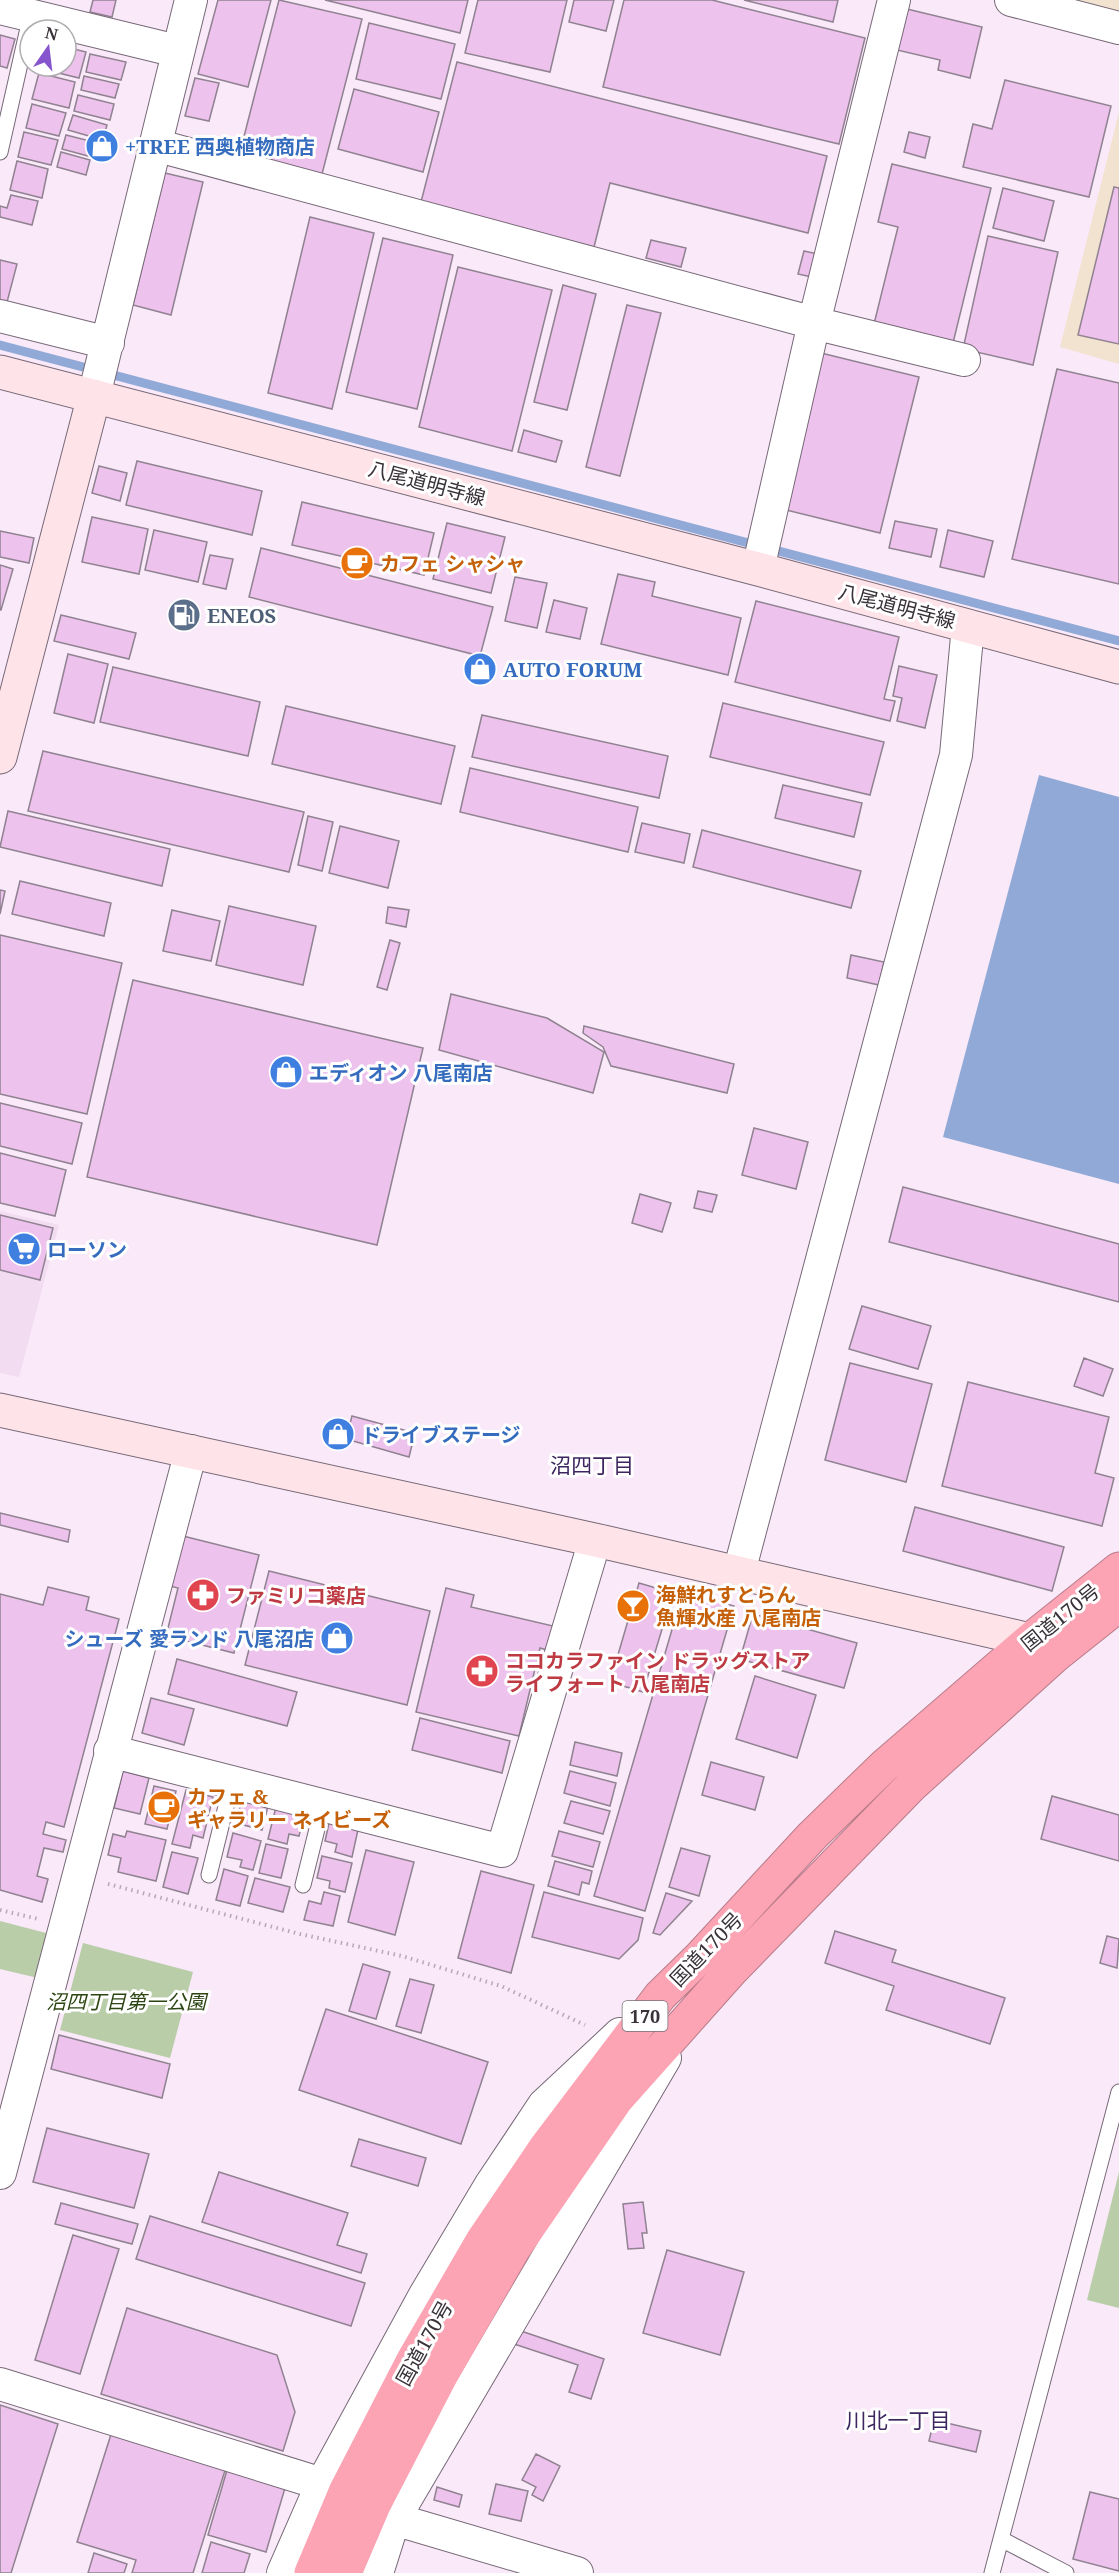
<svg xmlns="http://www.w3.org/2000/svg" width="1119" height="2573" font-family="'Noto Serif','Noto Sans JP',serif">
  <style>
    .built { fill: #f1dcf1 }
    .education { fill: #f2e3d0 }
    .green { fill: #b8cda8 }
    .water { fill: #90a9d6 }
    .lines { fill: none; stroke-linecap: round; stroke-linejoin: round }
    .stream { stroke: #90a9d6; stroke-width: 9 }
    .building { fill: #edc3ed; stroke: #908290; stroke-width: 1.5 }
    .lane-casing { stroke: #776977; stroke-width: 17 }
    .street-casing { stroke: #776977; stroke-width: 34 }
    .secondary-casing { stroke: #776977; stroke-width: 35 }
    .highway-casing { stroke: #b87c89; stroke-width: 35 }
    .path { stroke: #b5a9b5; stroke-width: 4; stroke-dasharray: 1.5 4.5; stroke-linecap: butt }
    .lane { stroke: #fff; stroke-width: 15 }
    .street { stroke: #fff; stroke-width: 32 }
    .secondary { stroke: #fee3e8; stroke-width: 33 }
    .highway { stroke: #fca3b4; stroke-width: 33 }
    .labels { text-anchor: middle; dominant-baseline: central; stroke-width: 6; stroke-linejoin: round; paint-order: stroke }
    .shield { fill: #fff; stroke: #747074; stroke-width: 1.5 }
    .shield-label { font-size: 18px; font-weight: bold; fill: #393339 }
    .shop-label { font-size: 20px; font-weight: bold; fill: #366cbe; stroke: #fff; text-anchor: start }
    .street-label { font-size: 20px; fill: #393339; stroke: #fff }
    .food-label { font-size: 20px; font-weight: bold; fill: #c56008; stroke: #fff; text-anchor: start }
    .service-label { font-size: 20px; font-weight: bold; fill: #4e5e75; stroke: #fff; text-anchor: start }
    .health-label { font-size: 20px; font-weight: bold; fill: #be3a42; stroke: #fff; text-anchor: start }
    .park-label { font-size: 20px; font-style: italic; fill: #2c4512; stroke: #fff }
    .neighbourhood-label { font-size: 21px; fill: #3d255f; stroke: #fff }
  </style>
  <rect width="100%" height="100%" fill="#f9e9f9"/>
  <path class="built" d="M0,1211L59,1225L19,1377L0,1373Z"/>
  <path class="education" d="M1050,0H1119V17Z
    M1119,112V364L1060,347Z"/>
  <path class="green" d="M0,1921L50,1934L38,1978L0,1969Z
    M83,1943L193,1972L170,2058L60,2030Z
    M1119,2172V2308L1087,2300Z"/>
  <path class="water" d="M1039,775L1119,797V1184L943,1137Z"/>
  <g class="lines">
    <path class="stream" d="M0,345L1119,641"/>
  </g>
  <path class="building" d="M93,0H116L112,17L90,12Z
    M218,0H271L248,87L198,74Z
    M279,0L362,19L322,174L240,152Z
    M325,0H468L460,33Z
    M478,0H567L550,72L465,53Z
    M574,0H614L606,31L569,22Z
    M624,0H712L865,38L839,144L603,87Z
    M744,0H838L833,22Z
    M907,9L982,27L970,78L938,70L940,60L897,50Z
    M369,23L455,44L441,99L356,79Z
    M0,35L15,39L7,68L0,66Z
    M66,47L86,52L79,78L38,68L66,66Z
    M90,54L126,62L121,80L86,72Z
    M457,62L827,156L808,233L610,183L594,247L421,202Z
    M39,73L75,82L69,108L32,99Z
    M84,76L119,84L115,98L81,90Z
    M195,78L219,83L209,121L185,116Z
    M1005,80L1111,106L1089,197L963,167L973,124L992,129Z
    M354,89L439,112L423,172L338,149Z
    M78,95L114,104L110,120L74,111Z
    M32,104L66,113L59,136L26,128Z
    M73,115L107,125L103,140L68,130Z
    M24,132L58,140L51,165L18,157Z
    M909,132L930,137L925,158L904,152Z
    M66,135L102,144L99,159L62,149Z
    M61,152L90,160L86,175L57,167Z
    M17,161L48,169L42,198L10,190Z
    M892,164L991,188L952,347L873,328L898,227L878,222Z
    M165,173L203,182L171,315L133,305Z
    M1114,187L1119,188V344L1078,335Z
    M1003,188L1054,201L1044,241L993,228Z
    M11,195L38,201L32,225L0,217V206L7,208Z
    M310,217L374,233L332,409L268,393Z
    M988,236L1058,252L1033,365L963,349Z
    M383,238L453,255L417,409L346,392Z
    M651,240L686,248L681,267L646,258Z
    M804,251L818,254L812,277L798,274Z
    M0,260L17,264L6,306L0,305Z
    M458,267L552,290L512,451L419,427Z
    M563,285L596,294L567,410L534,402Z
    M627,305L661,313L620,476L586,467Z
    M821,353L919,377L880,533L782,509Z
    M1057,369L1119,383V584L1012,559Z
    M524,430L562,441L556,462L518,452Z
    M137,461L262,491L252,535L126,505Z
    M99,466L127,473L120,501L92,493Z
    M302,502L434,533L424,575L292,545Z
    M92,517L148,529L139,574L82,562Z
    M895,521L937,529L931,557L889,548Z
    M447,523L505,537L491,593L433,579Z
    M154,530L207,542L198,582L145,570Z
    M948,530L993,541L984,577L940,567Z
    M0,531L34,538L29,563L0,557Z
    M261,548L493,607L480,656L249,597Z
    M210,555L233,559L226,589L203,584Z
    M0,565L13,569L1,610H0Z
    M618,574L655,582L652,596L741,618L728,675L601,644Z
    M515,577L547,583L537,628L505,621Z
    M554,600L587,608L580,639L546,632Z
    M756,601L899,637L884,699L895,701L890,721L735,682Z
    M61,615L136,633L129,659L54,641Z
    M68,654L108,664L94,723L54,713Z
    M899,666L937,675L925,728L897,721L902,698L893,696Z
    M113,667L260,702L248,756L100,722Z
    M723,703L884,742L870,795L710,757Z
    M286,706L455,746L441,804L272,764Z
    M482,715L668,756L659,798L472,757Z
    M43,751L304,812L289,872L28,811Z
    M470,768L638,807L628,852L460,812Z
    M783,785L862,803L854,837L775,818Z
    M8,811L170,849L162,886L0,847Z
    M308,816L333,822L322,871L298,865Z
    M642,823L690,834L684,863L635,852Z
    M340,826L399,841L388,888L329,873Z
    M702,830L861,871L851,908L693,867Z
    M20,881L111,903L104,936L12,914Z
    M0,890L5,891L0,914Z
    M229,906L316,926L303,985L216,965Z
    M388,907L409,910L406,927L386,923Z
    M172,910L220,921L211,961L163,951Z
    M0,935L122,963L87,1114L0,1094Z
    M390,940L400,943L387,990L377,987Z
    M851,955L884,962L879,985L847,978Z
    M133,980L423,1048L377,1245L87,1177Z
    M451,994L547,1018L604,1052L593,1093L439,1050Z
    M584,1026L734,1064L727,1093L611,1066L603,1047L583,1033Z
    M0,1103L82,1123L72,1164L0,1146Z
    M754,1128L808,1142L796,1189L742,1175Z
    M0,1153L66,1170L55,1216L0,1203Z
    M903,1187L1119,1244V1302L889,1242Z
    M698,1191L717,1195L712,1212L694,1208Z
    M640,1194L671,1203L662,1232L632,1223Z
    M0,1215L53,1228L40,1280L0,1270Z
    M862,1306L931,1326L918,1369L849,1349Z
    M1084,1358L1113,1369L1103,1396L1074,1386Z
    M850,1363L932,1384L906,1482L825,1460Z
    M968,1382L1109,1417L1095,1473L1114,1478L1102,1526L942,1486Z
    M352,1416L415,1433L409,1457L346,1439Z
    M915,1507L1064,1547L1052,1591L903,1551Z
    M0,1513L70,1530L68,1542L0,1525Z
    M183,1536L259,1555L234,1653L166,1636L178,1588L170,1586Z
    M269,1571L430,1611L407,1705L245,1665Z
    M639,1583L673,1593L643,1692L610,1682Z
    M48,1587L89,1597L86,1610L119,1619L64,1827L46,1822L43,1834L66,1840L63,1852L44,1848L37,1876L48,1879L42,1902L0,1890V1594L43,1605Z
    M446,1588L474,1595L471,1607L553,1626L547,1650L540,1648L519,1736L416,1712Z
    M683,1592L734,1606L645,1911L594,1896Z
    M753,1614L857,1643L844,1688L740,1659Z
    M177,1659L297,1692L287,1726L168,1694Z
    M755,1676L816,1695L797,1758L736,1739Z
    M151,1698L194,1709L184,1745L142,1733Z
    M420,1718L510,1741L502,1773L412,1750Z
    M575,1742L622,1753L617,1776L570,1765Z
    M711,1762L764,1777L755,1810L702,1795Z
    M123,1771L149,1778L140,1814L114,1808Z
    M570,1771L616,1783L610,1806L564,1793Z
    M154,1786L176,1791L167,1829L145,1824Z
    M186,1790L213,1797L203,1838L193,1835L190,1848L172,1844Z
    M243,1795L269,1802L262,1830L236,1823Z
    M1052,1796L1119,1815V1861L1041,1839Z
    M571,1801L610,1811L603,1834L564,1823Z
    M277,1803L305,1811L299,1836L289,1834L287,1844L268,1839Z
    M330,1819L359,1825L352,1857L335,1852L337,1844L325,1841Z
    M127,1831L166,1840L156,1881L118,1872L121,1858L108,1855L113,1834L125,1837Z
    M559,1831L600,1842L593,1867L552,1856Z
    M233,1833L261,1841L253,1870L240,1867L242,1860L227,1857Z
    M266,1844L288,1849L281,1878L259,1873Z
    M681,1848L710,1856L699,1896L669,1887Z
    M366,1850L414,1862L395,1935L348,1922Z
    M172,1852L198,1858L188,1894L163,1887Z
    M322,1856L352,1863L345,1892L329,1888L330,1881L317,1878Z
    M555,1861L592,1871L589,1884L582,1882L579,1895L548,1886Z
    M224,1869L248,1876L240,1906L216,1900Z
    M481,1871L534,1885L511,1973L458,1958Z
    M255,1878L290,1887L283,1912L248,1903Z
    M324,1892L340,1896L333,1926L304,1920L309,1901L321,1904Z
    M544,1892L643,1918L638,1940L619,1959L532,1937Z
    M666,1893L692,1901L660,1935L653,1933Z
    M835,1931L896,1950L892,1962L1005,1998L990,2044L886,2010L894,1986L825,1963Z
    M1107,1936L1119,1939L1117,1968L1100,1963Z
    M363,1964L390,1972L376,2019L349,2011Z
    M410,1979L434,1985L421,2033L396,2026Z
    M326,2009L488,2062L461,2144L299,2090Z
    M59,2035L170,2064L162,2098L51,2069Z
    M47,2128L149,2154L134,2208L33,2182Z
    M359,2139L426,2158L418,2186L351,2166Z
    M219,2172L348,2213L337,2245L367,2254L361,2273L202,2222Z
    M643,2202L647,2233H642L644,2248L628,2249L623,2204Z
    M61,2203L138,2224L132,2244L55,2224Z
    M150,2216L365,2283L351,2326L136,2259Z
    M73,2235L119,2249L80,2374L35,2360Z
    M667,2250L744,2272L720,2355L643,2333Z
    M127,2308L277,2355L295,2412L283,2451L101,2394Z
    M518,2330L604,2359L591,2399L569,2392L578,2365L514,2344Z
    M0,2405L58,2424L11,2573H0Z
    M934,2420L981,2431L976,2452L929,2441Z
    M113,2428L227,2464L193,2573H132L136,2560L77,2542Z
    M536,2454L560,2466L543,2501L532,2495L536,2487L522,2480Z
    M227,2470L285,2488L266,2552L208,2535Z
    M496,2484L528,2491L521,2521L489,2514Z
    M437,2487L462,2495L459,2507L434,2500Z
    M1090,2492L1119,2499V2571L1073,2559Z
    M211,2542L250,2554L244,2573H202Z
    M94,2553L127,2564L124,2573H88Z"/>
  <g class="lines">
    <g class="lane-casing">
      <path id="lane" d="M0,152L31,15
        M209,1875L232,1782
        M303,1885L323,1805
        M1001,2539L1066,2573
        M992,2573L1119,2092"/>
    </g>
    <g class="street-casing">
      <path id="street" d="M1011,0L1119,28
        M0,8L177,51
        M155,145L814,323L964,360
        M0,316L108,343
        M94,396L191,0
        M758,569L814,323L894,0
        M739,1572L956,755L968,626
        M110,1751L502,1851L595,1540
        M0,2173L191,1451
        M0,2384L322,2484
        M394,2519L577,2573
        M283,2573L322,2484L425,2295L490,2186L544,2105L620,2034
        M377,2573L394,2519L665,2058"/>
    </g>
    <g class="secondary-casing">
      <path id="secondary" d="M0,372L758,569L1119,667
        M0,757L94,396
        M0,1410L595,1540L1030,1640L1052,1653"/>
    </g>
    <g class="highway-casing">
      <path id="highway" d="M311,2573L346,2490L413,2360L482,2241L545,2148L660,1996L701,1956L812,1836L884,1766L1030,1640L1119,1569
        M345,2573L374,2505L442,2374L513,2250L617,2099L731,1971L911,1786L1056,1655L1119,1605"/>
    </g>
    <path class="path" d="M108,1884L300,1934L402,1956L501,1986L585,2025
      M0,1910L38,1919"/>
    <use href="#lane" class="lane"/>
    <use href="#street" class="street"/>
    <use href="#secondary" class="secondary"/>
    <use href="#highway" class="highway"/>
  </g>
  <defs>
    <g id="shop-disc" transform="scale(1.725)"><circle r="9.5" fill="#3f7fe0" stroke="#fff"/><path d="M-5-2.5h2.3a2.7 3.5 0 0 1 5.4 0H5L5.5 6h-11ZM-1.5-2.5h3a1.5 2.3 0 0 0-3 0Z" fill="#fff"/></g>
    <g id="cafe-disc" transform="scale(1.725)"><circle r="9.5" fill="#e8710a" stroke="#fff"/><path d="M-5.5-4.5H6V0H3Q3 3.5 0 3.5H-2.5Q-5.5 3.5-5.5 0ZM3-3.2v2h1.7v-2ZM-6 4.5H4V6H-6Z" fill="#fff"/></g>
    <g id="fuel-disc" transform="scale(1.725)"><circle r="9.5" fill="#5c6f8a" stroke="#fff"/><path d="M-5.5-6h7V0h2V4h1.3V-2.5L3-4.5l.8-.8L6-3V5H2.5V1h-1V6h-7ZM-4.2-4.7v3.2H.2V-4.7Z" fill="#fff"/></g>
    <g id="supermarket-disc" transform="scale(1.725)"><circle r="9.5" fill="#3f7fe0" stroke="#fff"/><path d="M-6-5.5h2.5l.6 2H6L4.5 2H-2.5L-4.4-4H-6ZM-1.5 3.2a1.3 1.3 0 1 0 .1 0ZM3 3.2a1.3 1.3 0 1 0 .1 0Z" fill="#fff"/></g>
    <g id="pharmacy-disc" transform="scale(1.725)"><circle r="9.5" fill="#e0444e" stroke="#fff"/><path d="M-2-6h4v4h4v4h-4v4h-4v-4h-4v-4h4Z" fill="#fff"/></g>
    <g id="bar-disc" transform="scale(1.725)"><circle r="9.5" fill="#e8710a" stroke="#fff"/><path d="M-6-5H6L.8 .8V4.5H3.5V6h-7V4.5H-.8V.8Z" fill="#fff"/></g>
  </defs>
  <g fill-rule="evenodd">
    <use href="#shop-disc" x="102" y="146"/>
    <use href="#cafe-disc" x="357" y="563"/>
    <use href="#fuel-disc" x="184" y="615"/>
    <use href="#shop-disc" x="480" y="669"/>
    <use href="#shop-disc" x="286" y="1072"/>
    <use href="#supermarket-disc" x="24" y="1249"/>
    <use href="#shop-disc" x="338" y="1434"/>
    <use href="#pharmacy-disc" x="203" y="1595"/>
    <use href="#bar-disc" x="633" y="1606"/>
    <use href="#shop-disc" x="337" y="1638"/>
    <use href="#pharmacy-disc" x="482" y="1671"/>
    <use href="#cafe-disc" x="164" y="1807"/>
  </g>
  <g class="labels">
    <rect class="shield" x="622.5" y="2001" width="45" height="30" rx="4.5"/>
    <g class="shield-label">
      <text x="645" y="2016">170</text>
    </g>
    <g class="shop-label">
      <text x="125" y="146">+TREE 西奥植物商店</text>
      <text x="503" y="669">AUTO FORUM</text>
      <text x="309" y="1072">エディオン 八尾南店</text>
      <text x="47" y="1249">ローソン</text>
      <text x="361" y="1434">ドライブステージ</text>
      <text x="314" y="1638" text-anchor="end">シューズ 愛ランド 八尾沼店</text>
    </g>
    <g class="street-label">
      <text transform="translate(427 483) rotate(15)">八尾道明寺線</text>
      <text transform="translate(897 606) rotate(15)">八尾道明寺線</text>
      <text transform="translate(1060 1617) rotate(-39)">国道170号</text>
      <text transform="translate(706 1949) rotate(-46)">国道170号</text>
      <text transform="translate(424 2343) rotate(-61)">国道170号</text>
    </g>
    <g class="food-label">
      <text x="380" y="563">カフェ シャシャ</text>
      <text x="656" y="1594">海鮮れすとらん<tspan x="656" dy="23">魚輝水産 八尾南店</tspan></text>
      <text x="187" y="1796">カフェ &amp;<tspan x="187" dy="23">ギャラリー ネイビーズ</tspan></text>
    </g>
    <g class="service-label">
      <text x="207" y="615">ENEOS</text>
    </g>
    <g class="health-label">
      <text x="226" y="1595">ファミリコ薬店</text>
      <text x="505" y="1660">ココカラファイン ドラッグストア<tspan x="505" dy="23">ライフォート 八尾南店</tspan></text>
    </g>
    <g class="park-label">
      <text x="126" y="2001">沼四丁目第一公園</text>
    </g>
    <g class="neighbourhood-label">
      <text x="592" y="1465">沼四丁目</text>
      <text x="898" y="2420">川北一丁目</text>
    </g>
  </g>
  <g transform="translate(48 48) rotate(14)"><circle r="28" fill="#ffffff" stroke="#b0adb0" stroke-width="1.5"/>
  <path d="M0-4.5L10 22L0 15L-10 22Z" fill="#8654cc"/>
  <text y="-9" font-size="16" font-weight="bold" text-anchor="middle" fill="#393339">N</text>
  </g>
</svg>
